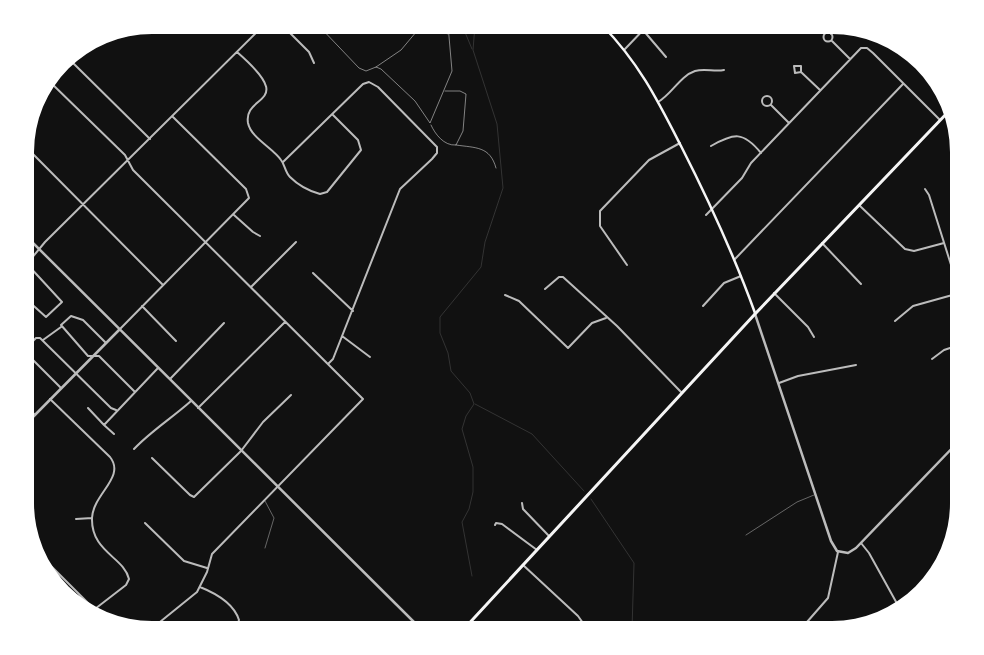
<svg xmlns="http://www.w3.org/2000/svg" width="984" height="655" font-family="Figtree,sans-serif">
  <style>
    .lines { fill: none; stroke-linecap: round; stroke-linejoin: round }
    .stream { stroke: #333; stroke-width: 1 }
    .path { stroke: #f5f5f5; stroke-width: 0.5 }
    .service { stroke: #bcbcbc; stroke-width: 0.5 }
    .minor { stroke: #bcbcbc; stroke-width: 2 }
    .tertiary { stroke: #bcbcbc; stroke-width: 2.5 }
    .secondary { stroke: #f5f5f5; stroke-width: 2.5 }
    .primary { stroke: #f5f5f5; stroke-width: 3 }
  </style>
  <rect width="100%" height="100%" fill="#111"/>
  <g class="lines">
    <path class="stream" d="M462,25L472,49
      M475,404L532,434L584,491
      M591,499L634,563L632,630
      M472,576L462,522L469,509L473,492V467L462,429L466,416L474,404L470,393L451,371L448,353L440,333V317L481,267L485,242L503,188L497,124L473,50L475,25"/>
    <path class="path" d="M318,25L359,68L366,71L376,67L381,69L415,101L430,123L452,71L448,25
      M437,25L447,34
      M376,67L401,50L422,25
      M431,125C435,134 444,146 456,145L463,131L466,94L460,91H445
      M456,145C476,148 490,146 496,168"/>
    <path class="service" d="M265,501L274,518L265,548
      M746,535L797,502L814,495"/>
    <path class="minor" d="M282,25L309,52L314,63
      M643,30L666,57
      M762,30L763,25
      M823.5 37a4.5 4.5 0 1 1 9 0a4.5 4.5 0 1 1-9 0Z
      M831,34L837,26
      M832,41L850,59
      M625,49L648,25
      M237,52C299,106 243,93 248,123C251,138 273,148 281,160C285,165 285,172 290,177C298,185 309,191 320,194L327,192L361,150L358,140L333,115
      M71,61L150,139
      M801,72L795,73L794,66H801V72L820,90
      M49,81L125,155L133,170L363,399L212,554L207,572L197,592L150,630
      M42,90L89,43
      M762 101a5 5 0 1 1 10 0a5 5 0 1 1-10 0Z
      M658,102C672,94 680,76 695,71C705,68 714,72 724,70
      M771,105L789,123
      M711,146C734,133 743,131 761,153
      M26,147L163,285
      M283,162L363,84L369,82L378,87L437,147V153L432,159L400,189L333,359L329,363
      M925,189L929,195L952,268L959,304
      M859,205L905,249L914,251L944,243
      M234,215L253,232L260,236
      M706,215L742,178L751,163L861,48H867L873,53L940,120
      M822,243L861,284
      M735,259L903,84
      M26,265L45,242L264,25
      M627,265L600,226V211L649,160L680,143
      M313,273L353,311
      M251,287L296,242
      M545,289L559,277H563L617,326L681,392
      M774,293L808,327L814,337
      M505,295L519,301L568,348L592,323L606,318
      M26,299L46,317L62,302L27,264
      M142,306L176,341
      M703,306L724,283L741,276
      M895,321L913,306L956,294
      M120,329L249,198L246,189L173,117
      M342,336L370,357
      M43,340L61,327
      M106,343L83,320L71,316L61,325L88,356H99L135,392
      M26,348L36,338H40L111,408L116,410
      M26,353L61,388
      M932,359L944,350L959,345
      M170,379L224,323
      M779,383L798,376L856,365
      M50,399L110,457C126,477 93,494 92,518C91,552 124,557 129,579L126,585L91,612
      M26,406L35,415
      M88,408L104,425
      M198,408L285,322
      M114,434L104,425L158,368
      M134,449C151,431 172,418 191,401
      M152,458L190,495L194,497L241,451L263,422L291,395
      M522,503L523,509L549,536
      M76,519L92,518
      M145,523L184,561L207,568
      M495,525L496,523L502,524L537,550
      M861,543L869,553L900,609
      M38,556L42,557L94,609
      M523,565L578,616L588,630
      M200,587C215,593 234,604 239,620L235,630
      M800,630L828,598L838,552"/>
    <path class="tertiary" d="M26,236L422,630
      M755,314L831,541L837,551L848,553L856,548L959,441
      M26,424L120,329"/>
    <path class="secondary" d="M602,25C639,63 657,99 681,146C709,201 734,255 755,313"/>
    <path class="primary" d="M463,630L755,314L949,111"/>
  </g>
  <path d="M0 0H984V655H0ZM152 34H832A118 118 0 0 1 950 152V503A118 118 0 0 1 832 621H152A118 118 0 0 1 34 503V152A118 118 0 0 1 152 34Z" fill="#fff" fill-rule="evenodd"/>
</svg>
